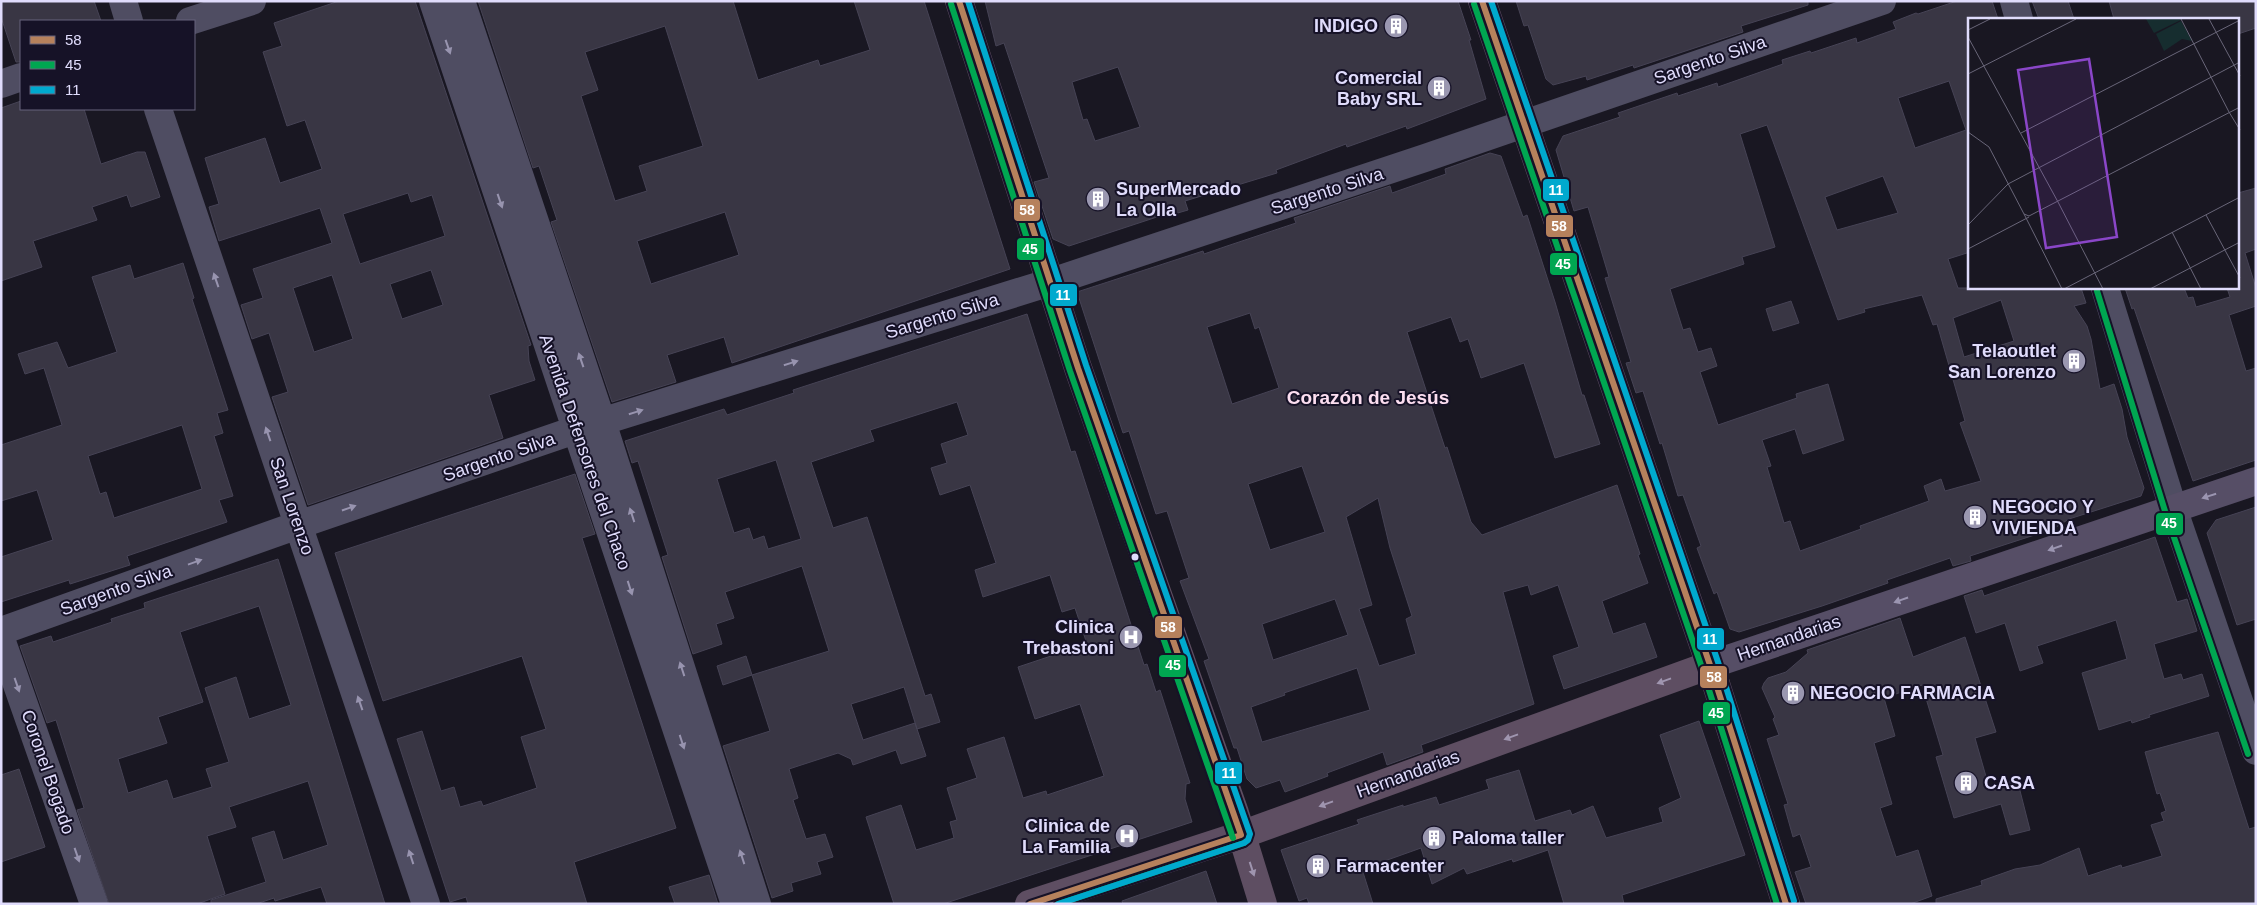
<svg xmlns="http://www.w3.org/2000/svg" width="2257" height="905" font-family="Helvetica,sans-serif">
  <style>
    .building { fill: #393644; stroke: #464355; fill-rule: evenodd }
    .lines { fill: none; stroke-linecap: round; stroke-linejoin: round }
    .minor { stroke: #4f4d62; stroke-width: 28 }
    .major { stroke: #564e66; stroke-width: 28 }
    .highway { stroke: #5e4e62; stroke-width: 28 }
    .bus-1-casing { stroke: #161227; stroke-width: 10 }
    .bus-2-casing { stroke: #161227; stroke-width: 10 }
    .bus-3-casing { stroke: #161227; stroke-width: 10 }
    .bus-1 { stroke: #b6815c; stroke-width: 6 }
    .bus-2 { stroke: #00a651; stroke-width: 6 }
    .bus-3 { stroke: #00a9ce; stroke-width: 6 }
    .oneway { fill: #9894af }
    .oneway2 { fill: #9b95b1 }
    .oneway3 { fill: #9f95af }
    .bus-dot { fill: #e0dcfc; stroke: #161227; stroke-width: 2 }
    .labels { text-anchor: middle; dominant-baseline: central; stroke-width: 4; stroke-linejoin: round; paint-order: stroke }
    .poi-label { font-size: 18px; font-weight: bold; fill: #e0dcfc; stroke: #161227; text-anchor: start }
    .street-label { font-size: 18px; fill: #e0dcfc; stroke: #161227 }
    .neighbourhood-label { font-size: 19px; font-weight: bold; fill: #fcdef0; stroke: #161227 }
    .inset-road { fill: none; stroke: #696679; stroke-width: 1 }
    .view { fill: #8a46c8; fill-opacity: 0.15; stroke: #8a46c8; stroke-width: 2.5 }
    .inset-edge { fill: none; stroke: #e0dcfc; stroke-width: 2.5 }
    .line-badge { stroke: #161227; stroke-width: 2 }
    .badge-label { font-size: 14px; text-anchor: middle; font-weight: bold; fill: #fff }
  </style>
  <rect width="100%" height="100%" fill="#191722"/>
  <path class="building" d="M1,1H94L101,21H21V62H16L1,17Z
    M339,1H415L531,345L528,346L529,361L535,380L489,395L503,438L308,505L272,397L288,392L269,333L252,339L241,305L263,298L253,269L332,243L320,208L219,241L209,207L219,204L205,158L265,138L280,183L322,169L305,120L287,126L263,52L282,46L274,23ZM408,193L411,202L432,195L445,236L360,264L343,214ZM431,270L443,305L402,319L390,284ZM332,275L353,339L314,352L293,288Z
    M478,1H733L758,80L818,60L820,66L870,50L854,1H924L1010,269L732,363L724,337L667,355L676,382L612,402L551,222L557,220L539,166L533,168ZM665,26L703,146L639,166L647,191L615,201L581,96L598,90L585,52ZM725,212L739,255L651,284L637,241Z
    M985,1H1458L1471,40H1469L1486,99L1407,129L1406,126L1347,147L1346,144L1276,170L1277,173L1185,201L1188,210L1164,217L1163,215L1069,246L1053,239L1034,182L1049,178L1004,43L996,46ZM1118,67L1140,127L1095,141L1087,119L1083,120L1072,82Z
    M1516,1H1808V5L1741,26L1743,32L1634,68L1633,65L1587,80L1586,76L1553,85L1546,79L1528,25L1524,26Z
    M1957,1H1992L1998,19H1970V252L1948,259L1958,288H2081L2086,303L2074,306L2087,326L2091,339L2100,389L2114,384L2122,409L2127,437L2144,488L2141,496L2069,519L2053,529L1970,556L1971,561L1953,566L1950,558L1887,580L1888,583L1822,606L1739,632L1730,629L1717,592L1714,594L1697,548L1701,546L1683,495L1678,496L1662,443L1660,444L1643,391L1636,393L1626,363L1631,362L1605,278L1609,277L1588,207L1574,211L1556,150L1563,136L1620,117L1618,113L1677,93L1678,96L1717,83L1718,87L1783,64L1782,60L1810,51L1811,53L1856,38L1857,43L1896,29L1893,22L1916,13L1918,14ZM1949,81L1966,130L1915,148L1898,98ZM1767,125L1838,320L1865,312L1864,309L1922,295L1933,325L1937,324L1965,421L1960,423L1981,481L1945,491L1941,479L1924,486L1929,501L1860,526L1861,529L1800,551L1790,521L1784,523L1767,467L1771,466L1762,440L1795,429L1803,454L1844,440L1828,384L1796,394L1797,398L1718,425L1700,372L1717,366L1711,348L1698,352L1690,328L1683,330L1670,289L1744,264L1742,257L1775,247L1740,134ZM1883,176L1898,213L1837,230L1825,197ZM2001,300L2014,341L1964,357L1953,318Z
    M2032,1H2068L2074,19H2039Z
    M2109,1H2256V28L2238,34V19H2114Z
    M21,101V109H84L101,164L137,152H145L160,197L131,207L127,195L92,207L97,220L33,241L42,267L1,281V108Z
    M1490,153L1501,156L1523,217L1527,215L1555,302L1582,395H1584L1600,444L1555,458L1524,363L1481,378L1468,339L1460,342L1451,317L1407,332L1445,448L1447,447L1471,522L1482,535L1617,485L1640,554L1638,555L1648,583L1602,601L1613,634L1645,623L1657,657L1564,689L1553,656L1579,647L1558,585L1531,595L1528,585L1503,592L1534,704L1421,745L1423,752L1387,765L1383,752L1327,773L1328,776L1285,792L1280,780L1256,788L1247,779L1237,748H1234L1204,661L1209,659L1180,581L1189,578L1167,511L1156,514L1129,431L1123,433L1077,292L1203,251L1204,254L1227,246L1296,223L1294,218L1390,186L1392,193L1446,174L1445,169ZM1250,313L1255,329L1259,327L1279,388L1232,404L1207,327ZM1302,466L1325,532L1270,550L1248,484ZM1378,498L1390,548L1412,616L1406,619L1416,654L1379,666L1359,609L1372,605L1346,517ZM1335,599L1348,635L1273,660L1262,624ZM1357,668L1370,710L1262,742L1251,707L1285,695L1284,693Z
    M2256,188V249L2245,253L2256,288V306L2229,315L2246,371L2256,368V460L2193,481L2134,308L2132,309L2125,288H2184L2188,298L2193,297L2196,307L2230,297L2227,288H2238V193Z
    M183,263L194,298L192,299L228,410L217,413L223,433L214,436L233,496L219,500L227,522L127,556L130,565L70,584L69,580L1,602V557L53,540L37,490L1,501V445L62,425L44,368L25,374L18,354L57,342L68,368L117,352L92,277L130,265L134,279ZM182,425L202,489L114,518L106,492L100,494L88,456Z
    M1791,301L1799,323L1773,331L1766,309Z
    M1027,314L1071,452L1075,451L1144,665L1147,664L1156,692L1160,690L1190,783L1186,784L1185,799L1192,822L943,904H894L866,817L901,805L916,850L954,838L950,822L957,820L947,788L977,778L967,749L1004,737L1023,798L1046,791L1047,795L1104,776L1080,704L1035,719L1018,667L1087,644L1075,608L1062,612L1050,575L983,597L975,570L996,563L970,485L940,495L931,468L947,463L941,444L968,435L957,402L870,430L874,441L811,462L833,528L867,517L925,696L931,694L940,722L917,729L904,687L883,694L851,704L863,740L915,723L926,756L901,764L896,750L853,765L851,759L838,753L789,769L798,798L793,800L806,839L825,834L833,857L817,862L821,874L791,883L793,891L772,898L723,746L770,731L752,675L723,685L717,666L746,656L752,675L829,651L802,566L725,592L734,618L716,624L722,644L693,654L662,557L668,555L638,461L632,463L625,441L724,409L727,415L794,393L793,390ZM776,460L801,539L768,549L764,536L753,540L749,528L734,533L717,479Z
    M575,474L595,534L582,538L676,828L574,862L587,904H468L466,897L450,902L397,739L422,731L441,791L454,787L460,807L481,801L483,806L537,788L521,737L546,729L522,656L383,701L335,553Z
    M2256,507V619L2237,625L2207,533L2216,520Z
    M2155,537L2177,602L2187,599L2197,631L2154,644L2164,679L2181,674L2183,680L2202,674L2209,696L2149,715L2150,717L2132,723L2131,720L2099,730L2082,673L2127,659L2116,620L2037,646L2043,663L2020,671L2005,623L1976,633L1964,596L1982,590L1984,596Z
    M278,559L385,904H327L321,887L275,901L274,898L256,904H211V900L266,882L252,838L274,831L283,860L328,845L308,781L229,807L236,827L207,836L225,894L197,904H109L77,810L84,808L56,720L47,723L20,646L51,636L53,642L112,622L111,619L145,608L144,603ZM259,606L291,705L249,719L236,677L205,688L229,762L206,769L212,787L173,799L167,780L128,793L118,759L167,743L158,717L203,702L180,632Z
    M1900,618L1913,657L1965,637L1996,732L1975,738L1989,787L2017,779L2030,830L2010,835L2001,804L1954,818L1936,757L1943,755L1922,685L1884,698L1895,736L1874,743L1892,804L1880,808L1896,857L1918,850L1932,896L1910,904H1806L1795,872L1811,867L1800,834L1793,837L1784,805L1788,804L1767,739L1779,735L1773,719L1775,717L1762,688L1764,683L1768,678L1786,672L1808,653L1807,650Z
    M1699,721L1745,855L1622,895L1624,904H1564L1548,850L1513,862L1512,859L1467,874L1464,868L1432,884L1421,848L1362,869L1373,904H1309L1307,898L1299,901L1281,850L1359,824L1357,820L1403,805V807L1436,797L1439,805L1489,789L1486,780L1519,770L1535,821L1570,810L1572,815L1593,806L1606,838L1663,822L1659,808L1681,798L1660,735Z
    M2218,732L2249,829L2256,827V904H1936V899L1982,885L1981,881L2015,869L2040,865L2079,848L2088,876L2121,865L2122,868L2162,856L2151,825L2164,821L2161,813L2166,811L2160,793L2157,794L2145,752Z
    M19,769L45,847L1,862V775Z
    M1206,871L1217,904H1123L1122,901Z
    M709,875L718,904H675L669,887Z"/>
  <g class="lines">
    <path class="minor" d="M123,1L129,21
      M433,1L735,904
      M461,1L602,422L757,904
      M2014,1L2019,19
      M190,21L252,1
      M1,84L21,77
      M158,109L426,904
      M2105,288L2173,508L2256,751
      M1,631L298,525L578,429L1051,282L1425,158L1882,1
      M1,639L94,904"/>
    <path class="major" d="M1710,665L2256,481"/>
    <path class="highway" d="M959,1L1078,368L1235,813L1263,904
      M1482,1L1710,665L1786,904
      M1029,904L1241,835L1710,665"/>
    <g class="bus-1-casing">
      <path id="bus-1" d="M959,1L1078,368L1241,835
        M1482,1L1710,665L1786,904
        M1030,904L1241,835"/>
    </g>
    <g class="bus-2-casing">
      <path id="bus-2" d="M951,4L1070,371L1233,838
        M1474,4L1702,668L1777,904
        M2097,291L2165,511L2248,754
        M1058,904L1244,843"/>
    </g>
    <g class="bus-3-casing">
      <path id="bus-3" d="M968,1L1086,365L1250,834L1248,840L1244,843L1058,904
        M1491,1L1718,662L1794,901"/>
    </g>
    <use href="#bus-1" class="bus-1"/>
    <use href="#bus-2" class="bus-2"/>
    <use href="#bus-3" class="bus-3"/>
  </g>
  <defs><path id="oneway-solid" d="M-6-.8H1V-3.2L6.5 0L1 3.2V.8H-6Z" transform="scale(1.25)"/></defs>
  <g class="oneway">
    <use href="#oneway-solid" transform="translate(448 47) rotate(71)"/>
    <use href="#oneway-solid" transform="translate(500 201) rotate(71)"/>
    <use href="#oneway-solid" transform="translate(216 280) rotate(-109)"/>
    <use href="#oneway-solid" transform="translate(581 360) rotate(-109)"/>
    <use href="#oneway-solid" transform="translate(791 363) rotate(-17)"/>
    <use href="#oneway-solid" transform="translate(636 412) rotate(-17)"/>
    <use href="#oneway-solid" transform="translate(268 434) rotate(-109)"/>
    <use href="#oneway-solid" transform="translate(349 508) rotate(-19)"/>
    <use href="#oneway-solid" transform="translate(632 515) rotate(-108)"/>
    <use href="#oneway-solid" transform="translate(195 562) rotate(-20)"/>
    <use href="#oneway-solid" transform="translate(630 588) rotate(72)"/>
    <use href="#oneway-solid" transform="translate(682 669) rotate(-108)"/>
    <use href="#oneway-solid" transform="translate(17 685) rotate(71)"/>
    <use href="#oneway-solid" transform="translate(360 703) rotate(-109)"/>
    <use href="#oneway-solid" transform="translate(682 742) rotate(72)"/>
    <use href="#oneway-solid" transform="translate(77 855) rotate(71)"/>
    <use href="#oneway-solid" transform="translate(411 857) rotate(-108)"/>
    <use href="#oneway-solid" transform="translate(742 857) rotate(-108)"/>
  </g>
  <g class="oneway2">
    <use href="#oneway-solid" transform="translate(2209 496) rotate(162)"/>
    <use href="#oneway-solid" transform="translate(2055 548) rotate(161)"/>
    <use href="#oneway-solid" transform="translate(1901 600) rotate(161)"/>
  </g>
  <g class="oneway3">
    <use href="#oneway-solid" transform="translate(1664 681) rotate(160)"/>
    <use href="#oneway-solid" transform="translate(1511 737) rotate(160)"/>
    <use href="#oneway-solid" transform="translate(1326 804) rotate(160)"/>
    <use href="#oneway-solid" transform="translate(1252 869) rotate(72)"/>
  </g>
  <defs>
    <g id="building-disc" transform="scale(1.25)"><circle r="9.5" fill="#9a97b0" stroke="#161227"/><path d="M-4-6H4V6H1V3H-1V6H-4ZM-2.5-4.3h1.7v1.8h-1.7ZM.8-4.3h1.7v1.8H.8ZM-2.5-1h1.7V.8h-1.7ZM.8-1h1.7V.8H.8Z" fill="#fff"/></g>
    <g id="hospital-disc" transform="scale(1.25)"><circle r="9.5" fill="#9a97b0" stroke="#161227"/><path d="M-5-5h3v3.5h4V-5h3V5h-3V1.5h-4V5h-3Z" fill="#fff"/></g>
  </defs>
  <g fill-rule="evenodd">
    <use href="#building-disc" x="1396" y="26"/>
    <use href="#building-disc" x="1439" y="88"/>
    <use href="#building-disc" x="1098" y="199"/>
    <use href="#building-disc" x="2074" y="361"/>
    <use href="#building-disc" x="1975" y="517"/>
    <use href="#hospital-disc" x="1131" y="637"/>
    <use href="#building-disc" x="1793" y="693"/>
    <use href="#building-disc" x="1966" y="783"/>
    <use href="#hospital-disc" x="1127" y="836"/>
    <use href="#building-disc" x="1434" y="838"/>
    <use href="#building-disc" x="1318" y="866"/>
  </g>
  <circle class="bus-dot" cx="1135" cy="557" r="4.5"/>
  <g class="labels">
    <g class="poi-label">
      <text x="1378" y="26" text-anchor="end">INDIGO</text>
      <text x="1422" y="78" text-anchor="end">Comercial<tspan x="1422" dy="21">Baby SRL</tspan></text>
      <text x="1116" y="189">SuperMercado<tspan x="1116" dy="21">La Olla</tspan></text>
      <text x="2056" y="351" text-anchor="end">Telaoutlet<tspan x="2056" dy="21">San Lorenzo</tspan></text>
      <text x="1992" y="507">NEGOCIO Y<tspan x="1992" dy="21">VIVIENDA</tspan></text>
      <text x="1114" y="627" text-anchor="end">Clinica<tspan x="1114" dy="21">Trebastoni</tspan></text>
      <text x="1810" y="693">NEGOCIO FARMACIA</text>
      <text x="1984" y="783">CASA</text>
      <text x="1110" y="826" text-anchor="end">Clinica de<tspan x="1110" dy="21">La Familia</tspan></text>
      <text x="1452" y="838">Paloma taller</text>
      <text x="1336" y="866">Farmacenter</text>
    </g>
    <g class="street-label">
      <text transform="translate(1710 60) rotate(-19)">Sargento Silva</text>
      <text transform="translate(1327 191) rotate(-18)">Sargento Silva</text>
      <text transform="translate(942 316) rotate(-17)">Sargento Silva</text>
      <text transform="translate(585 452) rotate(71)">Avenida Defensores del Chaco</text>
      <text transform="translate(499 457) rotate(-19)">Sargento Silva</text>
      <text transform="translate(292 506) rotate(71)">San Lorenzo</text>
      <text transform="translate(116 590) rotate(-20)">Sargento Silva</text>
      <text transform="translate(1789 638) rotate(-19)">Hernandarias</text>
      <text transform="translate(48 772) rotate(71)">Coronel Bogado</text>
      <text transform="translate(1408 774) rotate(-20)">Hernandarias</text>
    </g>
    <g class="neighbourhood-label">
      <text x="1368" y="397">Corazón de Jesús</text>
    </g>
  </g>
  <g transform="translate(1968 18)">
    <rect width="271" height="271" fill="#191722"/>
    <path d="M178,1H212L213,2L186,15ZM213,3L224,23L214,21L196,33L188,16Z" fill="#162d2f"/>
    <path class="inset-road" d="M213,1L261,94M241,1L272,58M0,12L22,1M0,19L90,184M0,56L108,1M261,94L272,112M0,114L21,129L56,196L61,198L272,89M53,115L272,2M40,166L272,44M90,184L135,271M56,196L94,271M238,197L272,260M0,207L40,166M204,214L233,271M0,231L61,199M96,271L272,179M182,271L272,224"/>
    <path class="view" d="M121,41L149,219L78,230L50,52Z"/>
    <rect width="271" height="271" class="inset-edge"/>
  </g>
  <g class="line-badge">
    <rect x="1542" y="178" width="28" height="24" rx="5" fill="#00a9ce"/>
    <rect x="1013" y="198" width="28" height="24" rx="5" fill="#b6815c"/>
    <rect x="1545" y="214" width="29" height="24" rx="5" fill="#b6815c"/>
    <rect x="1016" y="237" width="29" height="24" rx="5" fill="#00a651"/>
    <rect x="1549" y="252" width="29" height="24" rx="5" fill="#00a651"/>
    <rect x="1049" y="283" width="29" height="24" rx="5" fill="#00a9ce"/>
    <rect x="2155" y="512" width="29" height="24" rx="5" fill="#00a651"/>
    <rect x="1154" y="615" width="29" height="24" rx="5" fill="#b6815c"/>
    <rect x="1696" y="627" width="29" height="24" rx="5" fill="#00a9ce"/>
    <rect x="1158" y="654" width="29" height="24" rx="5" fill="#00a651"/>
    <rect x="1699" y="665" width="29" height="24" rx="5" fill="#b6815c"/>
    <rect x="1702" y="701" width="29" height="24" rx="5" fill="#00a651"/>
    <rect x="1214" y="761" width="29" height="24" rx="5" fill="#00a9ce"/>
  </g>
  <g class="badge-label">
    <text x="1556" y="195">11</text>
    <text x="1027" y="215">58</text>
    <text x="1559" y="231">58</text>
    <text x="1030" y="254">45</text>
    <text x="1563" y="269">45</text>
    <text x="1063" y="300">11</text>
    <text x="2169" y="528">45</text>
    <text x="1168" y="632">58</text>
    <text x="1710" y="644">11</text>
    <text x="1173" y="670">45</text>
    <text x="1714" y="682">58</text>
    <text x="1716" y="718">45</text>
    <text x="1229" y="778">11</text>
  </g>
  <rect width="2257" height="905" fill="none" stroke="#e0dcfc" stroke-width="5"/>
  <rect x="20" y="20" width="175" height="90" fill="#161227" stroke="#67637c"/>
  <rect x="30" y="36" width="25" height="8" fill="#b6815c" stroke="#67637c"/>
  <text x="65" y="45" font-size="15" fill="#e0dcfc">58</text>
  <rect x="30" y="61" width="25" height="8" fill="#00a651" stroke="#67637c"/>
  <text x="65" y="70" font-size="15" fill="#e0dcfc">45</text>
  <rect x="30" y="86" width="25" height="8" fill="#00a9ce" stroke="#67637c"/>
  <text x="65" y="95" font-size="15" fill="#e0dcfc">11</text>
</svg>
